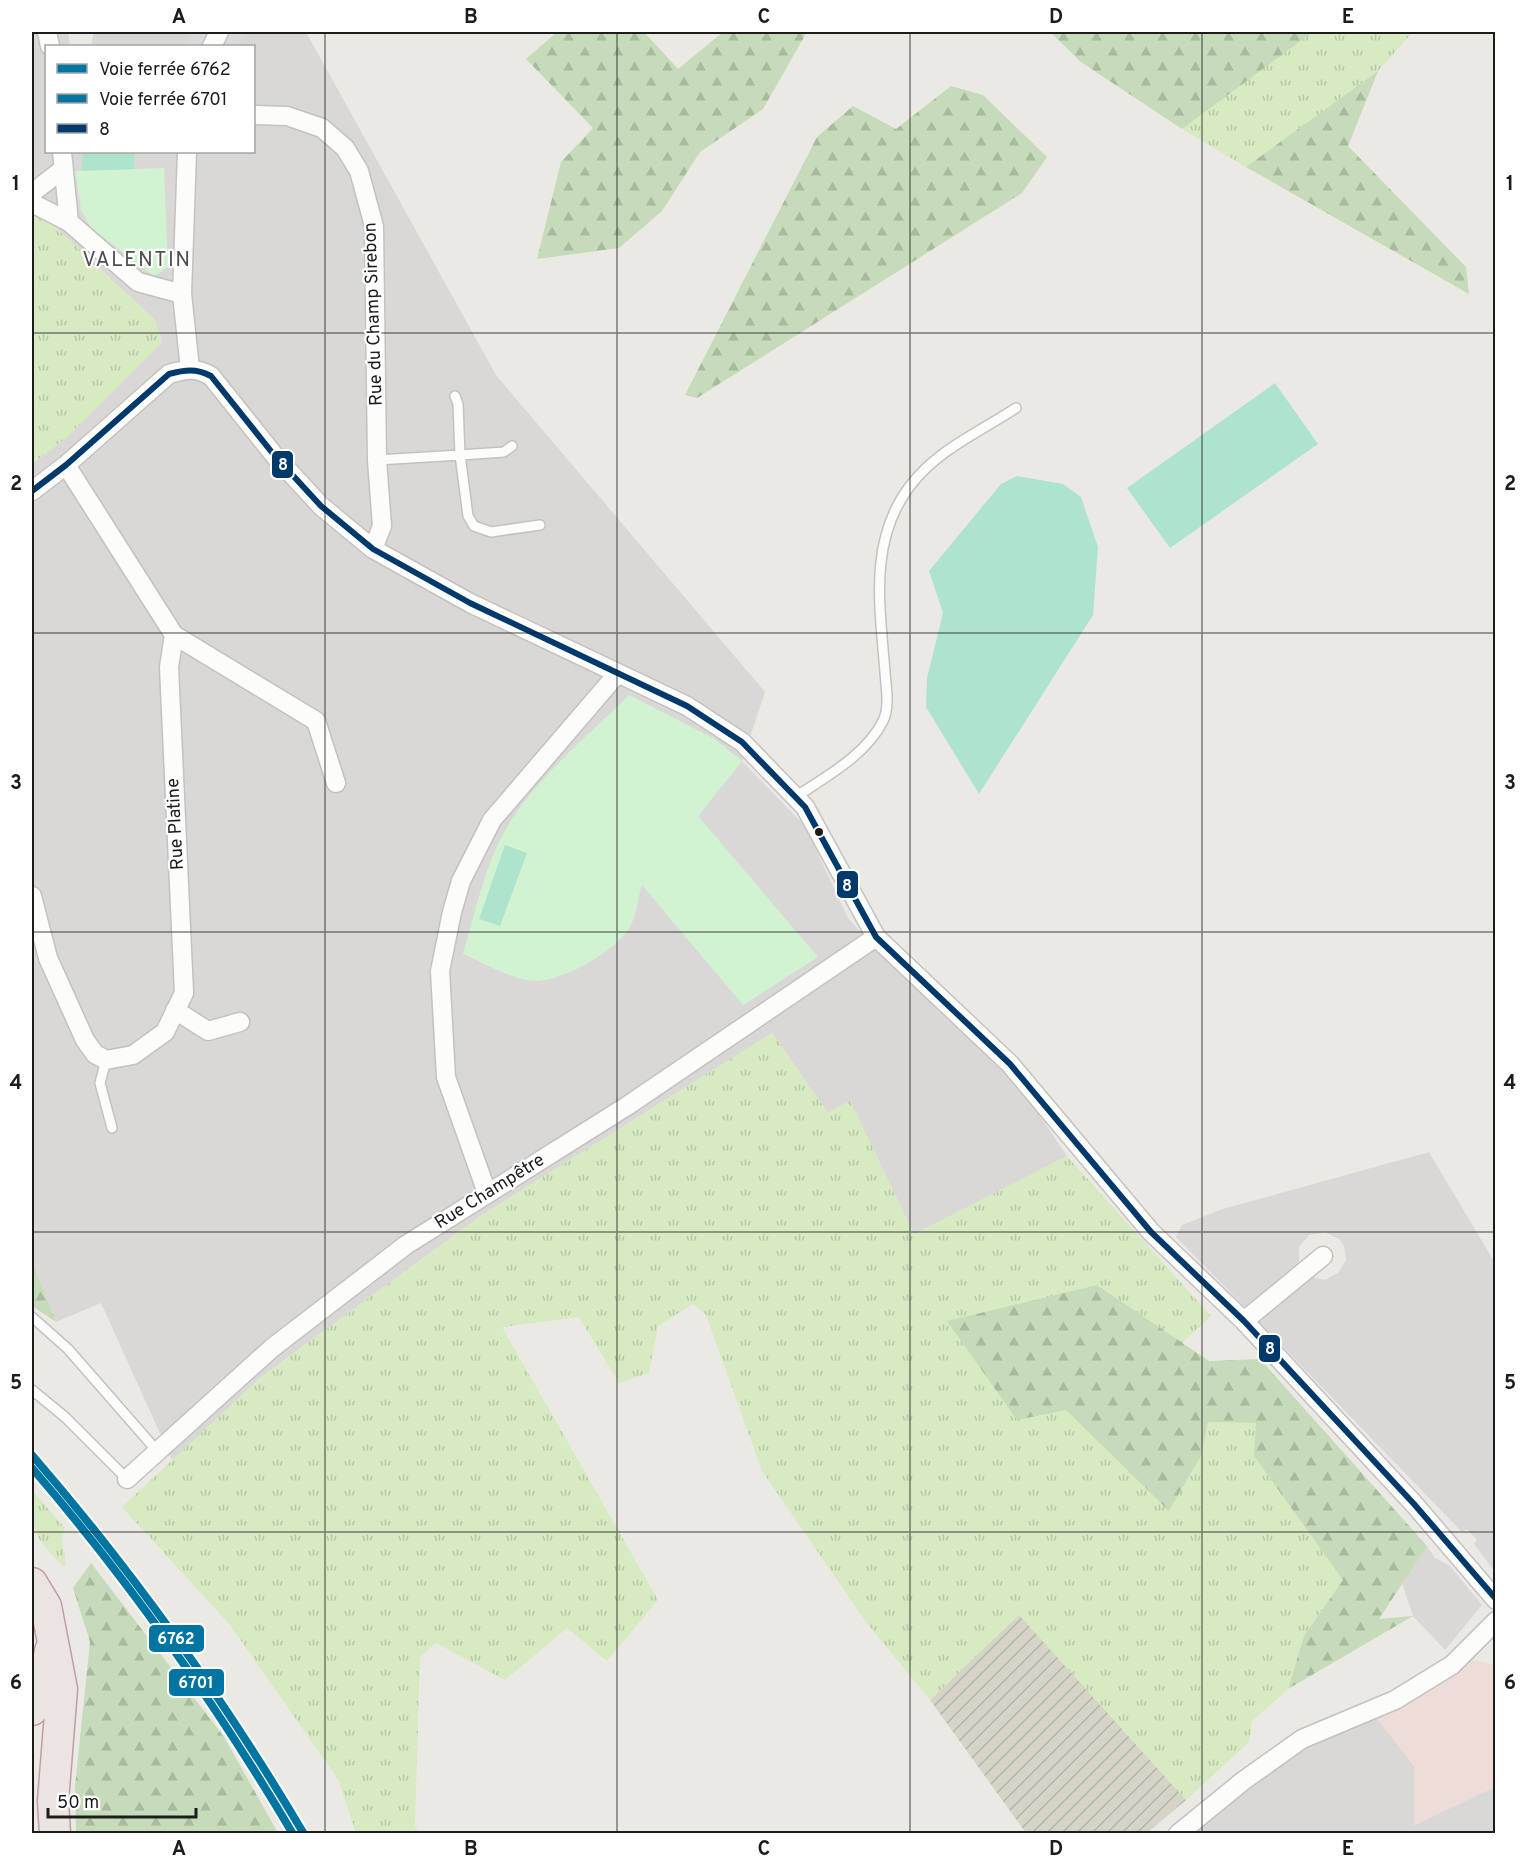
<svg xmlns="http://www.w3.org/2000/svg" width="1527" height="1865" font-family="Overpass,sans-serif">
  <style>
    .residential { fill: #dad8d6 }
    .commercial { fill: #eedcd9 }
    .construction { fill: url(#construction-furrows) }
    .grass { fill: url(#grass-tufts) }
    .forest { fill: url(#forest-firs) }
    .park { fill: #d1f3d1 }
    .pitch { fill: #aee4cc }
    .parking { fill: #dbdad8 }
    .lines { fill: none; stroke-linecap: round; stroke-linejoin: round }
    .service-casing { stroke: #c3c2c0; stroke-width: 12 }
    .minor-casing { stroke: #c3c2c0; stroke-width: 21 }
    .trunk-casing { stroke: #c19ba6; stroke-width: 33 }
    .service { stroke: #fcfcfb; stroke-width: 9 }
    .minor { stroke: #fcfcfb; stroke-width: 18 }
    .trunk { stroke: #ece4e1; stroke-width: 30 }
    .bus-1-casing { stroke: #fff; stroke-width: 10 }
    .bus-1 { stroke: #00396b; stroke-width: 6 }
    .rail-1-casing { stroke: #fff; stroke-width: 12 }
    .rail-2-casing { stroke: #fff; stroke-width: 12 }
    .rail-1 { stroke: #0075a1; stroke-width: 8 }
    .rail-2 { stroke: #0075a1; stroke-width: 8 }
    .grid { fill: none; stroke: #1c1c1c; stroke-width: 1.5; stroke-opacity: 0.55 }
    .bus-dot { fill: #1c1c1c; stroke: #fff; stroke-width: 2 }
    .labels { text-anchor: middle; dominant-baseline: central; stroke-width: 4.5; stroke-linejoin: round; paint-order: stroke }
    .street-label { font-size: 18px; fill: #1c1c1c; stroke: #fff }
    .quarter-label { font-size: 21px; letter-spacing: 1.5px; fill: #4f4f4f; stroke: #fff }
    .line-badge { stroke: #fff; stroke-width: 2 }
    .badge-label { font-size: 16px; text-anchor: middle; font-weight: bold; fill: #fff }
    .neatline { fill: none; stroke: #1c1c1c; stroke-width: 2 }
    .grid-label { font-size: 20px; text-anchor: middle; font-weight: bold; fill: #1c1c1c }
  </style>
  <defs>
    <pattern id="construction-furrows" width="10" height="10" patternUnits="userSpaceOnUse" patternTransform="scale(1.5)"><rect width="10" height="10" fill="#d5d4c6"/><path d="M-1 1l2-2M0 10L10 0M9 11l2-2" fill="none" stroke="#b6b5aa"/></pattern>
    <pattern id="grass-tufts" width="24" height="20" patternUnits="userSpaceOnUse" patternTransform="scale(1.5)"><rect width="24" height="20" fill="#d7eac1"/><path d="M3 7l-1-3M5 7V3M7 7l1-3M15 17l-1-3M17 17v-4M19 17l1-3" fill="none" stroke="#b8c8a5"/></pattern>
    <pattern id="forest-firs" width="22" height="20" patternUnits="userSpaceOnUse" patternTransform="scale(1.5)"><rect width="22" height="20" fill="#c5dbb9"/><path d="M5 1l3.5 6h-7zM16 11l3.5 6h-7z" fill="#a9bb9e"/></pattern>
  </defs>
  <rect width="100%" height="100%" fill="#ebe9e4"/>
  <path class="residential" d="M32,32H68L70,46H46V152H254V46H91L94,32H306L496,375L765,692L742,761L805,826L848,918L888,962L1022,1089L1067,1156L914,1235L850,1101L828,1113L772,1033L482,1215L261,1377L173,1462L101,1303L56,1322L32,1261V464L66,438L162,342L155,320L48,220L32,213Z
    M1429,1152L1495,1263V1572L1474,1544L1477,1540L1467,1529L1462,1532L1257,1320L1310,1277L1325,1280L1338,1273L1346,1260L1344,1246L1339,1239L1325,1232L1309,1235L1299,1247V1262L1245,1307L1176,1237L1182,1225L1223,1209Z
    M1427,1546L1435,1558L1450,1566L1482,1605L1445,1650L1413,1616L1400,1577Z
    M1372,1712L1414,1766V1825L1495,1787V1833L1182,1834L1277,1754Z"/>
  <path class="commercial" d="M1467,1659L1496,1665L1495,1787L1414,1825V1766L1372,1712Z"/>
  <path class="construction" d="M1019,1614L1186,1800L1147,1833H1026L930,1700Z"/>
  <path class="grass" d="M1313,32H1413L1378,71L1246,167L1182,129Z
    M32,213L48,220L155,320L162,342L66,438L32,464Z
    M772,1033L828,1113L850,1100L914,1234L1067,1156L1211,1316L1182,1343L1097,1285L947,1322L1066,1410L1169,1511L1201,1456L1208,1422L1256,1423L1254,1456L1343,1580L1304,1636L1288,1689L1252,1721L1249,1742L1186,1800L1019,1615L930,1700L866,1622L762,1471L706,1315L693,1304L658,1326L649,1373L619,1383L579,1317L502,1327L658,1600L607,1661L567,1628L505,1680L436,1643L420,1657L415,1825L418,1833H356L338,1779L230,1625L122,1507L261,1377L482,1215Z
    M32,1490L65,1528L62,1539L66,1565L63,1566C33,1535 31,1532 32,1490Z"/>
  <path class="forest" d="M557,32H644L678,69L723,32H807L763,109L700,152L662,211L619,248L537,259L561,162L593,128L526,59Z
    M1050,32H1313L1182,129L1081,62Z
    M1378,71L1348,146L1466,267L1469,294L1246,167Z
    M951,86L983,95L1047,157L1022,193L697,398L685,395L817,137L853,106L896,129Z
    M32,1261L56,1322L32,1306Z
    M1097,1285L1209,1361L1260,1359L1427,1546L1379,1619L1413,1616L1288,1689L1304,1636L1343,1580L1254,1456L1256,1423L1208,1422L1201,1456L1169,1511L1066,1410L1017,1420L947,1321Z
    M91,1563L224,1737L278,1833H76L75,1787L90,1642L73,1588Z"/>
  <path class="park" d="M164,168L168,267L154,276L91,228L81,210L75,171Z
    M629,695L713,738L742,761L698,816L818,957L743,1005L642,885C638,897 637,913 631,925C618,950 565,980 537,981C513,981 485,963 463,954C475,912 485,865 507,827C537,777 588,736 629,695Z"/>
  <path class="pitch" d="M83,152H134V169L81,171Z
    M1275,383L1318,444L1170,548L1127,488Z
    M1017,476L1063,484L1081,497L1098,547L1093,615L979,794L926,707L927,678L943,613L929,571L1001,484Z
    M505,845L527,853L500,926L479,919Z"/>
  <path class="parking" d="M191,32H240L246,34L240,46H185Z"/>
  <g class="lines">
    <g class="service-casing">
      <path id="service" d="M455,396L458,404L460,455L504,452L512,446
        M377,460L460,455L468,516L474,526L491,532L540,525
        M797,796C827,776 866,755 883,721C890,707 886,687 885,672C880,607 868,541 910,486C937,450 978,433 1016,408
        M106,1060L100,1083L112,1128
        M32,1317L68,1349L158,1452
        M32,1390L65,1417L127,1479"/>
    </g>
    <g class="minor-casing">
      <path id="minor" d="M47,32L50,46
        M212,46L219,32
        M254,115L287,116L322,128L345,148L359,171L374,226L377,460L382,526L373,549
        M62,152L69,222
        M187,152L182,294L190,369
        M32,193L63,169
        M32,203L69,222L138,282L182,294
        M66,465L174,635L316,721L336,783
        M32,491L66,465L169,374C186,369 196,367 211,376L274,455L321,506L373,549L470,603L687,706L742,742L805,807L876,937L1010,1064L1151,1232L1244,1321L1414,1504L1496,1600
        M32,896L48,958L85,1040L95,1054L106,1060L133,1055L165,1032L184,993L169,667L174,635
        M175,1010L208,1031L240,1022
        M487,1193L446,1077L440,971L452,912L461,881L492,820L618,673
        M1244,1321L1323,1256
        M127,1479L272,1348L406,1245L627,1106L876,937
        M1178,1834L1243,1781L1302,1739L1395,1700L1452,1665L1496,1621"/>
    </g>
    <g class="trunk-casing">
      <path id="trunk" d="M32,1583L46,1606L62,1689L53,1801L55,1834
        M32,1710L43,1686L50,1651"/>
    </g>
    <use href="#service" class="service"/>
    <use href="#minor" class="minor"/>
    <use href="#trunk" class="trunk"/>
    <g class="bus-1-casing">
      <path id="bus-1" d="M32,491L66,465L169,374C184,370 196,368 211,376L274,455L321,506L373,549L470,603L687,706L742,742L805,807L876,937L1010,1064L1151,1232L1244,1321L1414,1504L1496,1599"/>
    </g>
    <use href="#bus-1" class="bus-1"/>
    <g class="rail-1-casing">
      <path id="rail-1" d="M32,1455C134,1573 224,1699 304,1834"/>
    </g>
    <g class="rail-2-casing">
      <path id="rail-2" d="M32,1468C130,1582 216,1704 293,1834"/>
    </g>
    <use href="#rail-1" class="rail-1"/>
    <use href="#rail-2" class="rail-2"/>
  </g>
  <path class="grid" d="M325,32V1834M617,32V1834M910,32V1834M1202,32V1834M32,333H1496M32,633H1496M32,932H1496M32,1232H1496M32,1532H1496"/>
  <circle class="bus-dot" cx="819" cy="832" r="5"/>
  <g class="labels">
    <g class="street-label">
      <text transform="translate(374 314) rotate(-92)">Rue du Champ Sirebon</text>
      <text transform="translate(176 824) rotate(-93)">Rue Platine</text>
      <text transform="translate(490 1192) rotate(-32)">Rue Champêtre</text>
    </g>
    <g class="quarter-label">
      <text x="137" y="260">VALENTIN</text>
    </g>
  </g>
  <g class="line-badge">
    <rect x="271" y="450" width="23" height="29" rx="6" fill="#00396b"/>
    <rect x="836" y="870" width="23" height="29" rx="6" fill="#00396b"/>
    <rect x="1258" y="1334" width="23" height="29" rx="6" fill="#00396b"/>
    <rect x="148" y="1624" width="57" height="29" rx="6" fill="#0075a1"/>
    <rect x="168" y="1668" width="57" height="29" rx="6" fill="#0075a1"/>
  </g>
  <g class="badge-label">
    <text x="283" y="470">8</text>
    <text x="847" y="891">8</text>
    <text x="1270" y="1354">8</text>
    <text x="176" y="1644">6762</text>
    <text x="196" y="1688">6701</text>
  </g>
  <rect width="1527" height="1865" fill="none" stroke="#ffffff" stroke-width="66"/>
  <rect x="45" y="45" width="210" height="108" fill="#ffffff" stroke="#a4a4a4" stroke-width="1.5"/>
  <rect x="57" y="64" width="30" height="9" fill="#0075a1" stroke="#a4a4a4" stroke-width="1.5"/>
  <text x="99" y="75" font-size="18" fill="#1c1c1c">Voie ferrée 6762</text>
  <rect x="57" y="94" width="30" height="9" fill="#0075a1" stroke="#a4a4a4" stroke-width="1.5"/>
  <text x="99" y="105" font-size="18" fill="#1c1c1c">Voie ferrée 6701</text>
  <rect x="57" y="124" width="30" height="9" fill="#00396b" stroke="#a4a4a4" stroke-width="1.5"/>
  <text x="99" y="135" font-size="18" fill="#1c1c1c">8</text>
  <path d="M48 1808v9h148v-9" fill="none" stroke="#1c1c1c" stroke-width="3"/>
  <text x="57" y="1808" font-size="18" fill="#1c1c1c" stroke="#ffffff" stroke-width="4.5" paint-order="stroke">50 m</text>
  <rect x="33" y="33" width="1461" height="1799" class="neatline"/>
  <g class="grid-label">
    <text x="179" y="23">A</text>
    <text x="471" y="23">B</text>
    <text x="764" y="23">C</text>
    <text x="1056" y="23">D</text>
    <text x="1348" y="23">E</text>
    <text x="16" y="190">1</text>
    <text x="1510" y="190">1</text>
    <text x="16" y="490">2</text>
    <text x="1510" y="490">2</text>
    <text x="16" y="789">3</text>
    <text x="1510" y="789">3</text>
    <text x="16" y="1089">4</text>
    <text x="1510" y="1089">4</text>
    <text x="16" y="1389">5</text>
    <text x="1510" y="1389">5</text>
    <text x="16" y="1689">6</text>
    <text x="1510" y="1689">6</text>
    <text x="179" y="1855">A</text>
    <text x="471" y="1855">B</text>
    <text x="764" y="1855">C</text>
    <text x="1056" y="1855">D</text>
    <text x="1348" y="1855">E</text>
  </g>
</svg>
